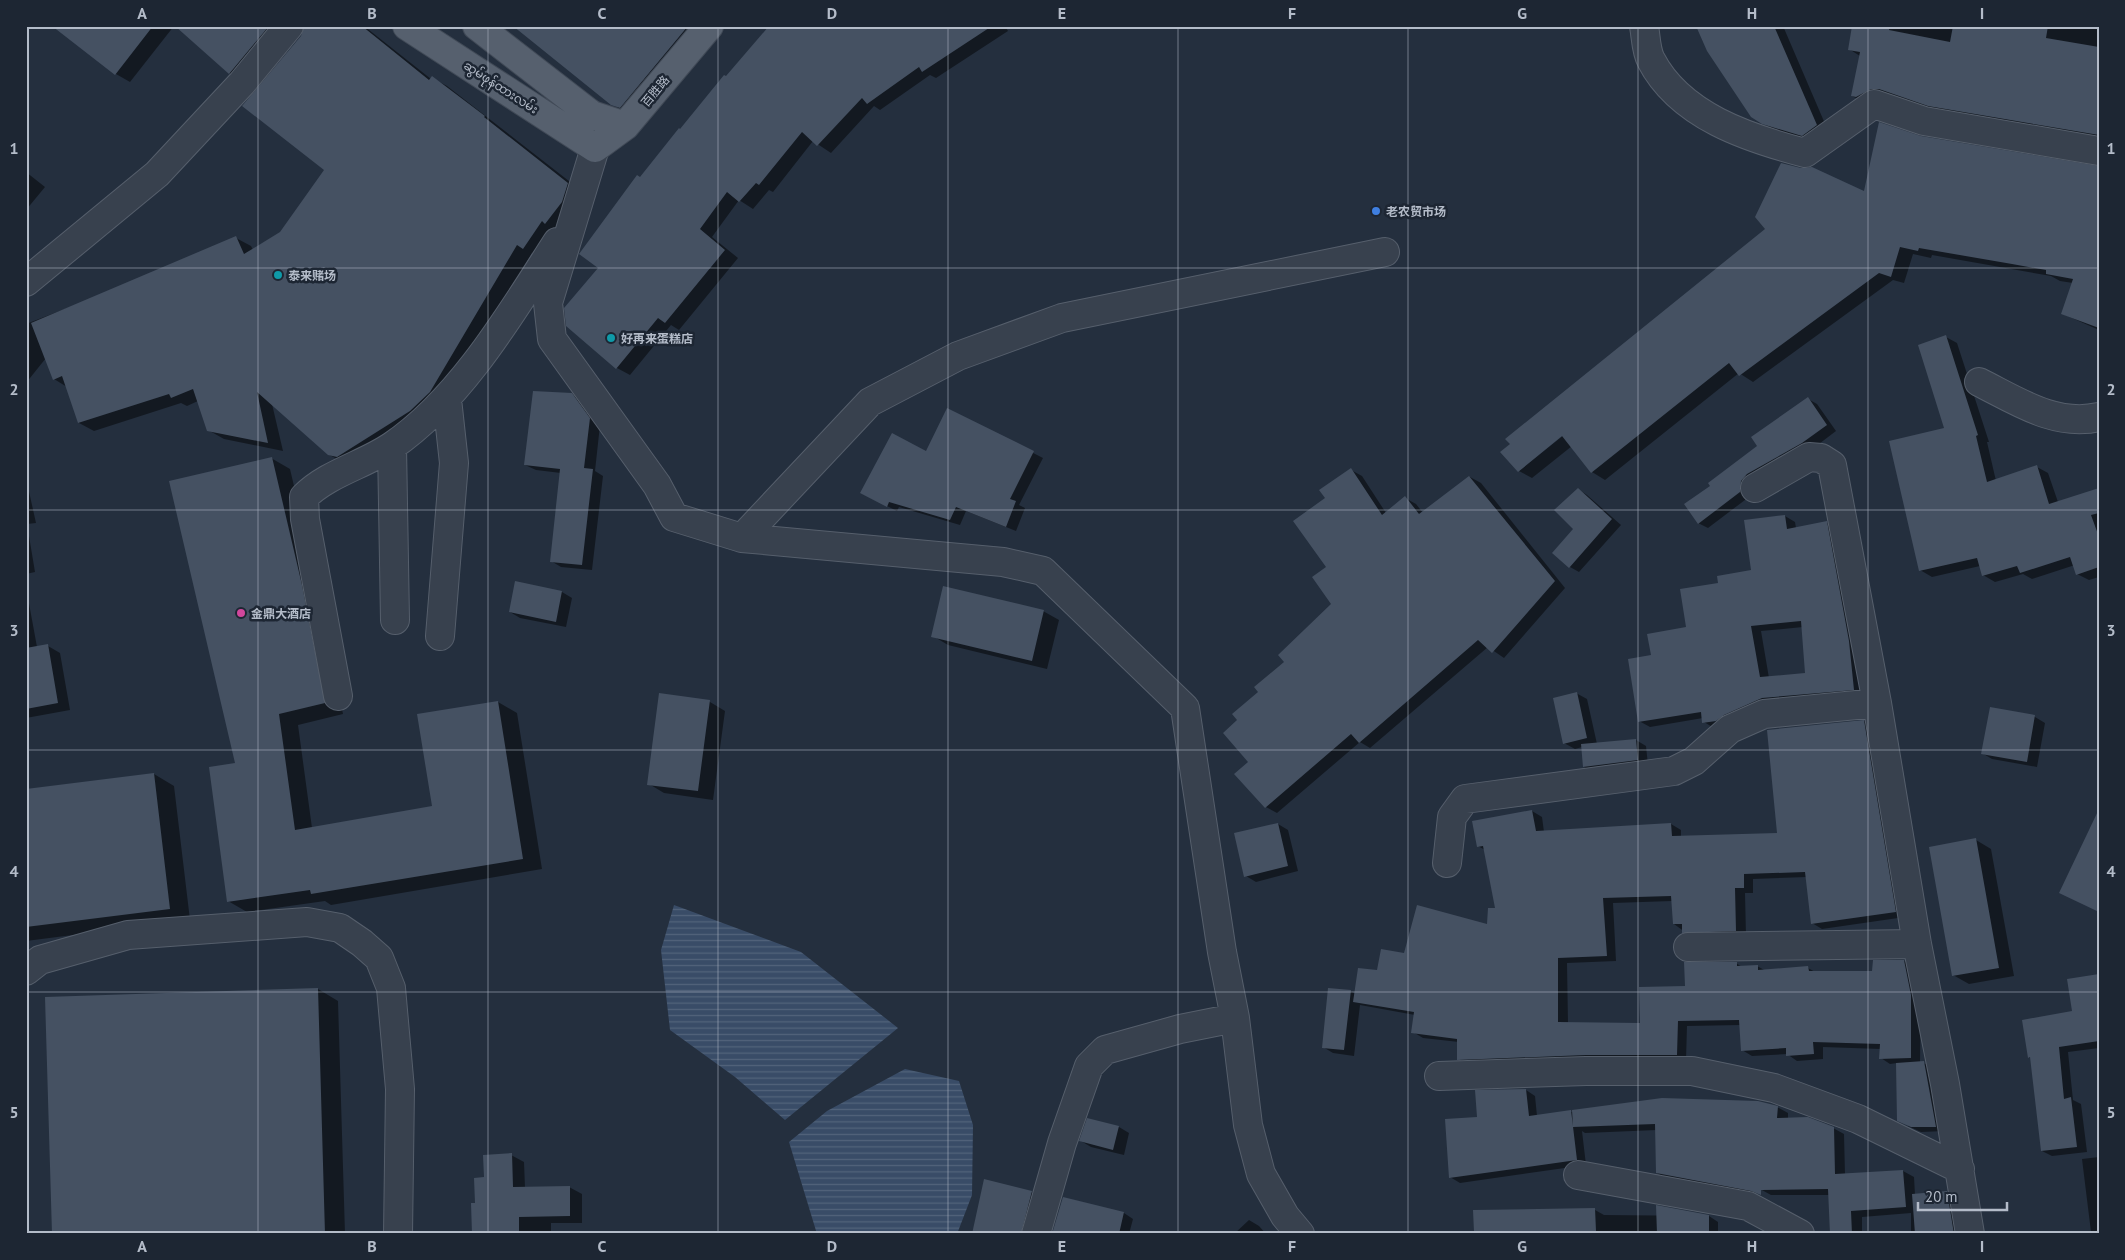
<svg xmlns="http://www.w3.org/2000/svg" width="2125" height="1260" font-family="'PT Sans','Noto Sans SC','Noto Sans Myanmar',sans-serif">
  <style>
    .water { fill: url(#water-rules) }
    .shadow { fill: #0007; fill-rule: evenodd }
    .building { fill: #455162; fill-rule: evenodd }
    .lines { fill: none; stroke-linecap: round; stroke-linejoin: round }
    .minor-casing { stroke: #565f6c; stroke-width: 30 }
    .major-casing { stroke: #414a57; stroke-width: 30 }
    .minor { stroke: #38414e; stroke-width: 28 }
    .major { stroke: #56606e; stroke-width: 28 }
    .grid { fill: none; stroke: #b4bcc9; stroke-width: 1; stroke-opacity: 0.55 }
    .shop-dot { fill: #3f7fe0; stroke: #1d2633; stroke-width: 2 }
    .culture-dot { fill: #0f9aa8; stroke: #1d2633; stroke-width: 2 }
    .hotel-dot { fill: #d1479c; stroke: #1d2633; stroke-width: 2 }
    .labels { text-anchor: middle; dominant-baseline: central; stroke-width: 5; stroke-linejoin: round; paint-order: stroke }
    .street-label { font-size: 12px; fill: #b4bcc9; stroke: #1d2633 }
    .poi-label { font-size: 12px; font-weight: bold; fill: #b4bcc9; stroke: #1d2633; text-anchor: start }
    .neatline { fill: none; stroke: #b4bcc9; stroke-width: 2 }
    .grid-label { font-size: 16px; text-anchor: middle; font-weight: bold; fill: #b4bcc9 }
  </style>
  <defs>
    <pattern id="water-rules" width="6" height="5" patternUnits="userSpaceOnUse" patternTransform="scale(1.25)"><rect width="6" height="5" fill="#394c67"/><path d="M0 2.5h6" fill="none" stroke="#53647b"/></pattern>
  </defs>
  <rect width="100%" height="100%" fill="#242f3e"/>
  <path class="water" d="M674,905L801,952L898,1028L785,1120L735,1077L670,1030L661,950Z
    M905,1069L959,1081L973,1125L972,1195L957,1234H817L789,1142L827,1111Z"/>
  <path class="shadow" d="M53,26H174L130,82L116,74Z
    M177,26H290L244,82L229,73Z
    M306,26H364L431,79L432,78L447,86L583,192L538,256L532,253L445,400L344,463L328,454L272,404L283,451L224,439L208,430L198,401L187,406L181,403L94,431L79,423L67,387L54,379L46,358L26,383V324L140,280L236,238L251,246L253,250L281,233L326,170L302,36Z
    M518,26H711L629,114L612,104Z
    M772,26H1005L1008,31L936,78L930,75L880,110L874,106L831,153L813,141L773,192L769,190L753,209L739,200L712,237L738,258L679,330L671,325L630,375L617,368L599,268L641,179Z
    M1698,26H1783L1829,133L1816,143L1776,130L1762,123Z
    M1848,26H2099V140L1866,103L1852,96L1860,56L1849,49L1853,29Z
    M1921,138L2099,167V330L2063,314L2073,283L2060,281L2051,276L1932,255L1931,258L1913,254L1904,283L1893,280L1753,382L1739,373L1605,480L1592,472L1572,446L1532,478L1519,471L1865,193Z
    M26,172L45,187L26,210Z
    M1946,337L1957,343L1989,442H1987L1996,481L2037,467L2048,473L2058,502L2099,490V577L2089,580L2077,574L2075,565L2032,579L2023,574L1995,582L1983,575L1980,566L1932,577L1920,570L1945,429Z
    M572,395L582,401L600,425L595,471L603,476L592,570L561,567L551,561L561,473L536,470L525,465Z
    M1808,399L1817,404L1836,431L1708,528L1698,523L1712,486L1759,446Z
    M948,410L1043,458L1019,505L1025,508L1016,531L966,511L960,525L899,507L897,511L871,498L926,453Z
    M271,458L290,469L320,597L343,714L298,725L312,828L434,807L498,702L517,713L542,869L331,905L325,901L247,912L228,901L236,764Z
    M1351,470L1362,476L1386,513L1405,498L1416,504L1423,513L1470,477L1481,483L1565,588L1504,658L1488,647L1370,748L1360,742L1277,813L1266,807L1236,774L1249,762L1239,720L1333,604L1327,567L1326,498Z
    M26,478L36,523L27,524L35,572L26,574Z
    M1578,489L1587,495L1621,525L1579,572L1570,567Z
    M1785,516L1795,522L1796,528L1827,523L1837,529L1865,695L1714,728L1704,722L1703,718L1650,727L1639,721L1652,656L1688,628L1720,584L1752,571ZM1803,627L1807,674L1769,678L1761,631Z
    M516,583L562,592L572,598L566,627L520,618L510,612Z
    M26,587L37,647L48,646L60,653L70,710L26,718Z
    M1043,611L1059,620L1047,669L948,645L933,636Z
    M1576,693L1587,699L1597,744L1636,740L1646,746L1648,765L1595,773L1584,767L1582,747L1575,749L1564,743Z
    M661,695L710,702L725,711L713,800L664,793L649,784Z
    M1991,708L2035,717L2045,723L2037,767L1992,759L1982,753Z
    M1864,721L1874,727L1905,917L1822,929L1812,923L1807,877L1753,879V893H1745L1746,936L1693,938L1674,924L1672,901L1613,903L1616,961L1567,963L1568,1023L1641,1025L1686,988L1736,963L1742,967L1757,966L1766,971L1808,968L1817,973L1874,972L1904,961L1914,967L1921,1001L1920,1062L1934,1067L1945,1131L1921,1132L1908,1126L1897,1063L1890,1064L1881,1058V1049L1823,1047V1059L1797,1061L1787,1054L1752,1056L1742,1050L1741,1025L1687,1026L1686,1060L1468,1065L1459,1059V1042L1423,1038L1413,1032L1415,1015L1360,1005L1354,1056L1333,1053L1323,1047L1350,991L1356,994L1378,972L1405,954L1488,925L1496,910L1485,850L1478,846L1532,811L1542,817L1544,832L1671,824L1681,830V837L1778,834Z
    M154,774L174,786L190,920L26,941V790Z
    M1278,824L1288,830L1298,871L1256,882L1246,876Z
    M1976,840L1991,849L2014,976L1969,984L1953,975Z
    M2099,976V1048L2068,1052L2073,1100L2081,1104L2087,1152L2052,1156L2042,1151L2032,1059L2029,1057L2073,1012Z
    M318,989L338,1001L345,1234H54Z
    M1526,1090L1535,1096L1537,1116L1570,1112L1777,1107L1788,1113V1119L1833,1128L1844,1134L1845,1175L1903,1171L1914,1177L1915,1195L1947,1193L1957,1199L1963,1234H1917L1911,1231V1213L1862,1217V1234H1831L1830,1195H1771L1760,1189L1756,1177L1755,1195L1668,1179L1657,1173V1130L1585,1133L1582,1131L1586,1165L1460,1183L1450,1177L1479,1118Z
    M1088,1120L1119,1127L1129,1133L1124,1155L1091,1147L1081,1141Z
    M511,1155L524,1162L525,1188L569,1187L582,1194V1223H551V1234H473L476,1204L486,1179Z
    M2099,1157V1234H2094L2091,1232L2082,1159Z
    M1032,1192L1041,1197L1032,1234H973Z
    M1064,1198L1124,1213L1133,1219L1129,1234H1054Z
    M1595,1210L1604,1215L1709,1216L1718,1222V1234H1507V1211Z
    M1249,1220L1259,1226L1266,1234H1234Z"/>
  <path class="building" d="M52,26H153L115,75Z
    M175,26H269L229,74Z
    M304,26H362L429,80L432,76L485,116L484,117L568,183L562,202L545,224L542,221L523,249L517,245L430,392L410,411L337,457L328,455L257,392L268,443L207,431L193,389L171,398L169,394L78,423L62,376L53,380L31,323L236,236L244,254L280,232L324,170L242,106L301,36Z
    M513,26H688L620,108L611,105Z
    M769,26H992L922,72L919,67L867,104L862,98L817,146L802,132L759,185L756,183L739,202L727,192L700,229L725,250L665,323L658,318L616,369L566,326L564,308L598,268L579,254L637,175L640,177L679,128L680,129L724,75L726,76Z
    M1696,26H1774L1817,125L1802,136L1762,124L1751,117L1707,51Z
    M1852,26H1890L1889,30L1950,42L1953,26H2048L2046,38L2099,47V135L1928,106L1879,89H1871L1856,97L1851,96L1860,52L1848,50Z
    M1879,122L1921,136L2099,166V328L2061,314L2073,279L2046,274V270L2012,264L1919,248L1918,251L1900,247L1891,277L1879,273L1739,376L1729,363L1591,473L1562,436L1518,472L1500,452L1510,444L1505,439L1765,229L1755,217L1781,163L1801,168L1812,167L1864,191Z
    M1946,335L1978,435L1976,436L1987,482L2037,465L2049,504L2099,488V513L2091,515L2099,537V567L2076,575L2070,557L2020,573L2017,566L1982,576L1977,558L1919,571L1889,441L1944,428L1918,345Z
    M533,391L572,393L590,418L584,468L593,469L582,565L550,562L560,469L524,465Z
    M1808,397L1827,425L1802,443L1747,474L1741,481L1740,492L1698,524L1684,504L1710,486L1708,483L1757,446L1751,437Z
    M947,408L1034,451L1010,499L1016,501L1006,527L956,507L950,520L889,502L887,507L860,493L892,433L926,451Z
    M272,457L302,585L325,703L279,714L295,830L432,806L417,714L498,701L523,859L311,894L310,890L227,902L209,767L235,763L169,481Z
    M1351,468L1382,515L1405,496L1419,514L1469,476L1555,581L1492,653L1478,640L1359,743L1351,734L1265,808L1234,774L1248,762L1223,733L1237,720L1232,714L1258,692L1254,687L1284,662L1278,655L1331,604L1312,577L1326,567L1293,521L1325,498L1319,490Z
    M1578,488L1612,519L1569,568L1552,553L1573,529L1554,510Z
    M1785,515L1787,529L1827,521L1849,641L1854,690L1762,698L1724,715L1716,721L1702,723L1701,712L1638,722L1628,659L1651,655L1647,634L1686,627L1680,589L1718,583L1717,576L1751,570L1744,520ZM1801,621L1805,673L1760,677L1751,626Z
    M515,581L562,591L556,622L509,612Z
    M943,586L1044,610L1032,661L931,637Z
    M48,644L58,703L26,709V648Z
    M1577,692L1587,738L1563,744L1553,698Z
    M659,693L710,700L698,791L647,785Z
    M1990,707L2035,715L2027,762L1981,754Z
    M1864,720L1896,912L1811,924L1805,872L1744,874V888H1735L1736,931L1682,933V924H1673L1671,896L1603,898L1607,956L1558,958V1022L1640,1023L1639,987L1685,986L1684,962H1737V966L1758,965V970L1808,966L1809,971H1872L1873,960H1904L1911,995V1058L1879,1059L1880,1044L1813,1042L1814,1054L1786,1056V1048L1741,1051L1739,1020L1678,1021L1677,1055H1586L1457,1060V1039L1411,1033L1414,1012L1353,1002L1358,968L1377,970L1381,949L1404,953L1417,905L1487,924L1488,908H1495L1483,846L1477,847L1472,821L1532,810L1536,831L1671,823L1672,836L1777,833L1767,730Z
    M1636,739L1638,760L1583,767L1581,744Z
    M154,773L170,909L26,927V789Z
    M2099,809V912L2059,893Z
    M1278,823L1288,866L1244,877L1234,833Z
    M1976,838L1999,968L1952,976L1929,847Z
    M2099,974V1041L2059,1047L2064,1099L2071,1097L2077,1147L2041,1151L2030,1057L2028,1058L2022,1020L2072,1011L2067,979Z
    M318,988L325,1234H52L45,997Z
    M1328,988L1351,990L1344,1050L1322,1048Z
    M1924,1061L1936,1127H1911L1897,1121L1896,1063Z
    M1526,1089L1529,1116L1571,1110L1577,1160L1449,1178L1445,1119L1477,1117L1475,1090Z
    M1662,1098L1758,1101L1778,1106L1777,1118L1808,1117L1834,1127L1835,1174L1903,1170L1906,1207L1851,1211L1852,1234H1830L1828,1189L1761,1190V1195L1751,1191L1656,1173L1655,1124L1573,1127L1572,1110Z
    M1087,1118L1119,1126L1113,1150L1079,1141Z
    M512,1153L513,1187L570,1186V1216L519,1217V1234H472L471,1203H475L474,1178L484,1177L483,1155Z
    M984,1179L1032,1191L1021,1234H972Z
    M1947,1191L1954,1234H1915L1912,1194Z
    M1063,1197L1124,1212L1119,1234H1052Z
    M1656,1205L1709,1215V1234H1657Z
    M1595,1208L1596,1231L1474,1232L1473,1210Z"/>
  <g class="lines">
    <g class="minor-casing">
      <path id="minor" d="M1644,26C1646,37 1646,51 1651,60C1680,116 1748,138 1805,153L1874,104L1924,121L2099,151
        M592,115L595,148L548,303L552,339L657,485L674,517L742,538L1003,562L1043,571L1185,708L1222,952L1235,1018L1248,1125L1261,1174L1285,1216L1300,1234
        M26,282L157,174L242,83L289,26
        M1979,382C2017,401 2055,427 2099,417
        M392,446L395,620
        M1755,488L1809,457L1821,458L1832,465L1877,703L1917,944L1945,1084L1970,1234
        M742,538L870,402L958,356L1062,318L1385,252
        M440,636L454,463L447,399
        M338,696L305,519L304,497C328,473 364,465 392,446C461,399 512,312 557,242
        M1447,863L1452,817L1465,799L1674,771L1694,761L1730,729L1764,714L1877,703
        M1688,947L1917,944
        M26,971L40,960L128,935L307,922L340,928L362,943L379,958L391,988L400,1089L398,1234
        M1439,1076L1586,1071H1692L1774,1088L1858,1119L1960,1169
        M1578,1175L1748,1206L1800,1234
        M1036,1234L1062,1143L1089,1066L1105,1050L1180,1029L1235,1018"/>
    </g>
    <g class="major-casing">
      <path id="major" d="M407,26L595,148L625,126L709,26
        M477,26L592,115L625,126"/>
    </g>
    <use href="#minor" class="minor"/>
    <use href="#major" class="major"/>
  </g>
  <path class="grid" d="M258,26V1234M488,26V1234M718,26V1234M948,26V1234M1178,26V1234M1408,26V1234M1638,26V1234M1868,26V1234M26,268H2099M26,510H2099M26,750H2099M26,992H2099"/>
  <circle class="shop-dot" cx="1376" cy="211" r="5"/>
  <g class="culture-dot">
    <circle cx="278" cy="275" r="5"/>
    <circle cx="611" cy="338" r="5"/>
  </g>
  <circle class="hotel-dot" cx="241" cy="613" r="5"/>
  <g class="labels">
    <g class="street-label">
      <text transform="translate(501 87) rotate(33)">ဆွမ်ဖုန်ထားလမ်း</text>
      <text transform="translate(655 91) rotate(-50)">百胜路</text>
    </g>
    <g class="poi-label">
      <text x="1386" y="211">老农贸市场</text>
      <text x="288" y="275">泰来赌场</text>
      <text x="621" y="338">好再来蛋糕店</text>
      <text x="251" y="613">金鼎大酒店</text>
    </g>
  </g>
  <rect width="2125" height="1260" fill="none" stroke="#1d2633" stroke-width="55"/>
  <path d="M1918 1202v8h89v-8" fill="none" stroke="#b4bcc9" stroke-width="2.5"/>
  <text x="1925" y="1202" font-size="15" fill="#b4bcc9" stroke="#1d2633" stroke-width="4" paint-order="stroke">20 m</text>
  <rect x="28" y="28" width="2070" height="1204" class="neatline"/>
  <g class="grid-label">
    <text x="142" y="19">A</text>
    <text x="372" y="19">B</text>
    <text x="602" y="19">C</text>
    <text x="832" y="19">D</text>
    <text x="1062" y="19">E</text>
    <text x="1292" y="19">F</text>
    <text x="1522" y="19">G</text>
    <text x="1752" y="19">H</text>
    <text x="1982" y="19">I</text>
    <text x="14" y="154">1</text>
    <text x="2111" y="154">1</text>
    <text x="14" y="395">2</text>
    <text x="2111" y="395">2</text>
    <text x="14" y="636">3</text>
    <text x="2111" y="636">3</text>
    <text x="14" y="877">4</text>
    <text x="2111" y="877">4</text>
    <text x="14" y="1118">5</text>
    <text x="2111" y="1118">5</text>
    <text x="142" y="1252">A</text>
    <text x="372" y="1252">B</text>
    <text x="602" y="1252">C</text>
    <text x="832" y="1252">D</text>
    <text x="1062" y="1252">E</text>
    <text x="1292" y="1252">F</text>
    <text x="1522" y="1252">G</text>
    <text x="1752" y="1252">H</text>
    <text x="1982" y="1252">I</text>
  </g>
</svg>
